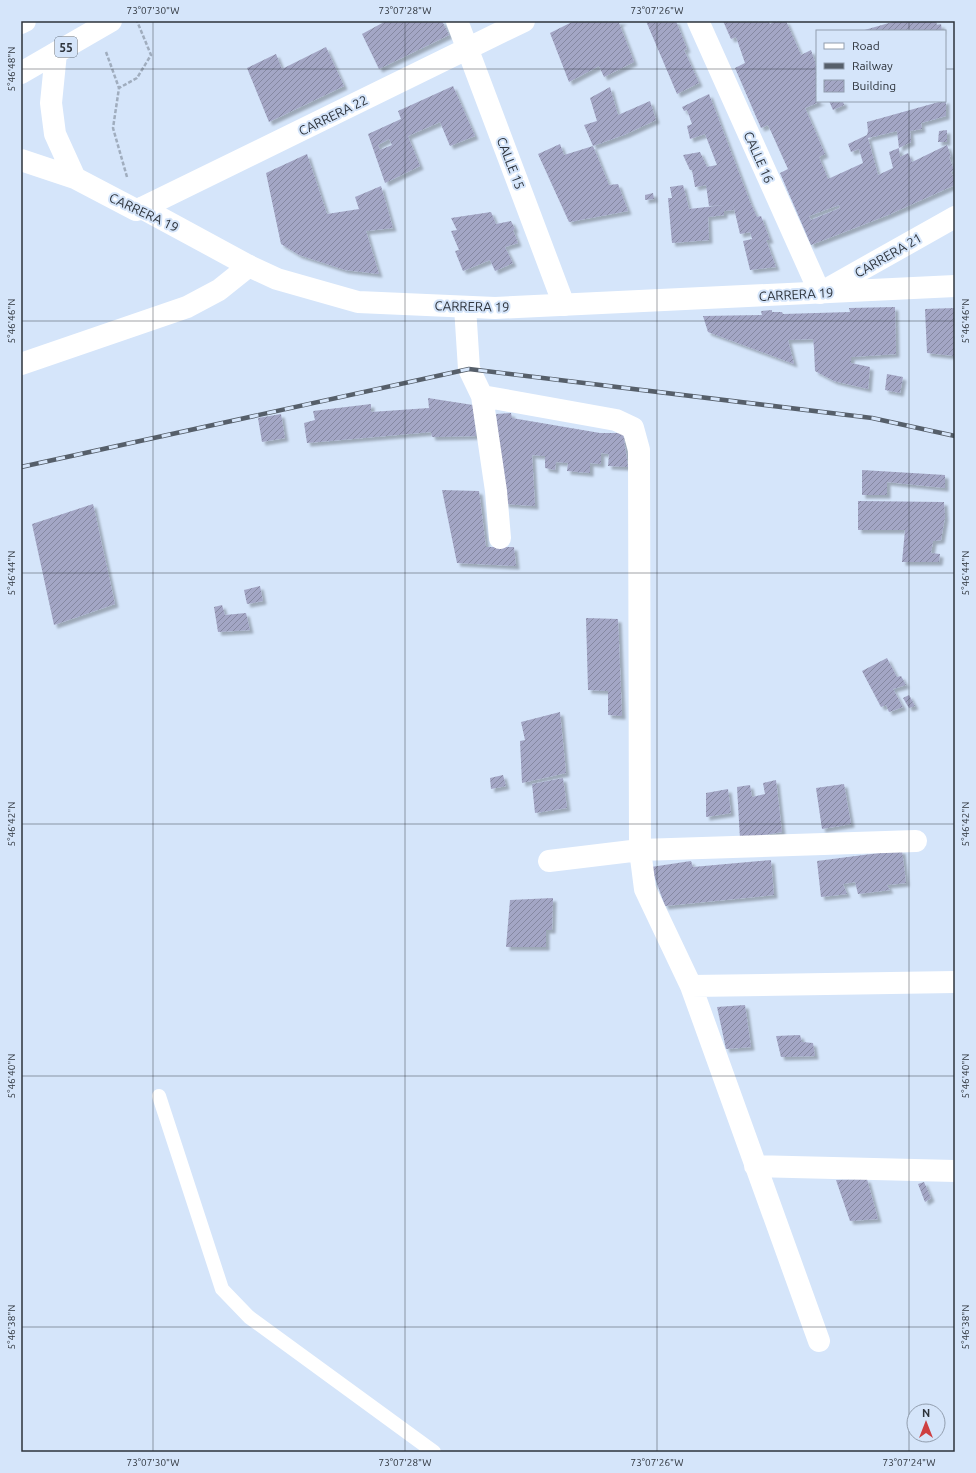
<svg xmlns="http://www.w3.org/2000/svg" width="976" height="1473" font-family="Ubuntu,sans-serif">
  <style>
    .building { fill: url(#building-hatch); fill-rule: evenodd; filter: url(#shadow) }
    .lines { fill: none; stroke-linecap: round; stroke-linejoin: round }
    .path { stroke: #a0adbe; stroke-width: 2.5; stroke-dasharray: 4 2; stroke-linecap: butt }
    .service { stroke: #fff; stroke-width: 14 }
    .minor { stroke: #fff; stroke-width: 22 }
    .tertiary { stroke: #fff; stroke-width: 22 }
    .trunk { stroke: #fff; stroke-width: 22 }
    .rail-casing { stroke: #565f6a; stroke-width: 4.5 }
    .rail { stroke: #d5e5fa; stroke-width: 3; stroke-dasharray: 9; stroke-linecap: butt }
    .ticks { fill: none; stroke: #2d333b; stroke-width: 1; stroke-opacity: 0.45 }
    .labels { text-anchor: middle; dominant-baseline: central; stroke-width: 4; stroke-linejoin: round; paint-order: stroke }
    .shield { fill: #d5e5fa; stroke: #5f6874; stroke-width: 1 }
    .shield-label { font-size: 12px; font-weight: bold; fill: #2d333b }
    .street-label { font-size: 13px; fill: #2d333b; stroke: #d5e5fa }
    .neatline { fill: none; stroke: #2d333b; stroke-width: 1.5 }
    .ticks-label { font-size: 10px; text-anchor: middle; fill: #2d333b }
  </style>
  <defs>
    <pattern id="building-hatch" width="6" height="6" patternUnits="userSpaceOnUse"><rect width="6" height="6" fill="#a3a6c5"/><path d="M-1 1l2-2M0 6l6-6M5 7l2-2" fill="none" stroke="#8588a1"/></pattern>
    <filter id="shadow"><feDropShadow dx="3.5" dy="3.5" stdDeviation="1" flood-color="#0004"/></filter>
  </defs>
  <rect width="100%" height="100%" fill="#d5e5fa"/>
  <path class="building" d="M386,21H442L449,35L379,69L362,34Z
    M574,21H624L619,23L634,62L604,77L599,66L569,82L550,33Z
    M646,21H676L687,49L684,50L699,83L677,94Z
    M723,21H769L770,24L775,21H786L801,55L811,50L817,68V101H822L805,108L825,154L819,157L828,179L863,163L859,149L851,152L848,144L867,135L868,131L867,122L946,100V116L921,123L922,129L910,131L911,142L899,148L897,131L868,138L878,175L893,168L889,152L899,148L900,157L908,153L912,162L947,145L951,156L949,157L954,170L951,172L955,180V185L888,215L811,245L780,173L788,169L768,125L761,128L735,68L745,63L736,37L731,39ZM839,205L840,208L811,220L809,216Z
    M896,21H936L937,25L941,24L942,31H861Z
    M326,47L344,86L269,122L247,68L276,54L282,69Z
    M453,86L475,136L450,146L440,122L408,136L420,166L385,183L368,134L401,119L398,111ZM389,139L392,145L380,150L378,145Z
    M610,87L618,115L650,101L656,120L626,134L593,146L584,125L597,121L590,98Z
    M709,94L750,202L757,217L761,216L770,240H766L776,267L750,270L743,241L752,239L750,232L740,234L733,204L734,210L724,211V215L708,217L709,240L672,243L668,198H672L670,187L683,185L689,209L724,205L709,206L706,185L695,187L692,170H690L683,155L700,152L707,167L717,165L705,134L690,139L687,126L692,124L687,110L684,111L682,107Z
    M829,101H843L844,105L833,110Z
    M947,130V142H938L939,131Z
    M560,144L564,155L593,146L609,185L618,184L628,211L569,222L538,154Z
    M307,154L327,214L359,209L355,197L381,186L393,228L366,231L379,274L345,270L299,255L281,244L266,173Z
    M653,193L654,199L645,200V195Z
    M491,212L496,224L511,221L515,229L513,230L518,243L505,247L513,263L495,271L490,260L463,271L455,251L459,250L451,231L457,230L451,218Z
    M895,307L896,354L851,357V363L870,367L868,389L834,381L815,371L814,348L813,339L788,340L794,364L708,332L703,316L762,315L761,311L772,310V312H782L783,314L850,312L849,308Z
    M955,308V356L927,353L925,309Z
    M887,374L903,377L900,393L885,390Z
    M428,398L473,405L476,436L432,437L431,432L307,443L304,423L315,420L313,411L371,404V412L429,408Z
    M511,413L512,418L600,433H623L628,467L608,466L609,454L601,453V464L590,463V473L567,471L568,463L556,462L555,470L545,468V456L532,455L535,506L505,504L496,414Z
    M281,414L285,438L262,442L258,418Z
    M862,470L945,475V488L887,482V495H862Z
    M442,490L479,491L486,547H514L516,566L457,563Z
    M858,501L944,502L945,517L941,540L933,541L931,553L940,554L939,562H902L905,530H858Z
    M93,504L115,604L54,625L32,524Z
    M260,586L263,601L247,604L244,590Z
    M222,605L225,615L246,613L250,630L218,632L214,607Z
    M586,618L618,619L622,716L608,715V691L588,690Z
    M887,658L897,677L901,676L906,685L893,689L903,707L889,712L886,705L881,707L862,671Z
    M909,695L915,706L909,708L903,698Z
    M560,712L566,773L522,783L520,741L525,740L521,722Z
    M503,775L506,786L491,789L490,778Z
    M563,778L567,808L535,813L532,784Z
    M776,780L782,832L740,839L737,787L750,785L752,797L765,794L763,783Z
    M844,784L851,824L822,829L816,788Z
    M728,789L731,813L706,817V793Z
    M902,850L906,883L887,885L890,890L858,894L855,882L843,884L847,894L821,897L817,861Z
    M771,860L774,895L665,906L651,867L691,861L693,867Z
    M553,898L552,930H546V947H506L510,900Z
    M745,1005L751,1047L726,1049L717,1007Z
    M800,1035L802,1042L813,1043L815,1056L781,1057L776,1036Z
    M867,1179L878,1219L850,1221L836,1180Z
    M924,1182L931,1198L925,1202L918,1184Z"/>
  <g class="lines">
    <path class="path" d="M106,52L119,88
      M127,177L113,128L119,88L137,78L151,55L137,21"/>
    <path class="service" d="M159,1096L222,1289L249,1317L434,1452"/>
    <path class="minor" d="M457,21L564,305
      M698,21L820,293L955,217
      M142,208L524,21
      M465,307L469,369L482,396L496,491L500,538
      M21,364L187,307L219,290L249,266
      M482,396L616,420L633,428L639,450L640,850L645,889L691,986L819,1341
      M549,861L640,850L916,841
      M691,986L955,982
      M755,1166L955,1171"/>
    <path class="tertiary" d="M56,53L51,103L55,134L75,178
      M21,160L75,178L136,210L142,208L249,266L277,279L358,302L495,308L955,286"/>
    <path class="trunk" d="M21,23L25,21
      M21,73L111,21"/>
    <g class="rail-casing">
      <path id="rail" d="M21,467L469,369L872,418L955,436"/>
    </g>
    <use href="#rail" class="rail"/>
  </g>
  <path class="ticks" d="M153,21V1452M405,21V1452M657,21V1452M909,21V31M21,69H817M945,69H955M909,101V1452M21,321H955M21,573H955M21,824H955M21,1076H955M21,1327H955"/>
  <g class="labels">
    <rect class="shield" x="55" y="37" width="22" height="20" rx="3"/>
    <g class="shield-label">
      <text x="66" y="47">55</text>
    </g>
    <g class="street-label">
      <text transform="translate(333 115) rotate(-26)">CARRERA 22</text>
      <text transform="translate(759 157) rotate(66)">CALLE 16</text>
      <text transform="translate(511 163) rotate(69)">CALLE 15</text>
      <text transform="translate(144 212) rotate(25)">CARRERA 19</text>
      <text transform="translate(888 255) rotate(-30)">CARRERA 21</text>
      <text transform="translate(796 294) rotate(-3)">CARRERA 19</text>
      <text transform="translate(472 306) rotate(1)">CARRERA 19</text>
    </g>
  </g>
  <rect width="976" height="1473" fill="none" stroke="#d5e5fa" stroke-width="44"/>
  <rect x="816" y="30" width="130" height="72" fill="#d5e5fa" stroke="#929eae"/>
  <rect x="824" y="43" width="20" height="6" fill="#ffffff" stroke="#929eae"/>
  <text x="852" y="50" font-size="12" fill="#2d333b">Road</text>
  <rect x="824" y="63" width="20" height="6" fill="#565f6a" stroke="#929eae"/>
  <text x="852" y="70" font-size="12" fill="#2d333b">Railway</text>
  <rect x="824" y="80" width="20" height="12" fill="url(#building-hatch)" stroke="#929eae"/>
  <text x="852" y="90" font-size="12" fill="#2d333b">Building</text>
  <g transform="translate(926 1423)"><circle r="19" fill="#d5e5fa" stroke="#929eae"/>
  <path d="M0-3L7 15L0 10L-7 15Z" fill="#ce3f41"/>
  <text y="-6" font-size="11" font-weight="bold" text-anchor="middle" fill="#2d333b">N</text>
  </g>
  <rect x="22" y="22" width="932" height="1429" class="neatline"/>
  <g class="ticks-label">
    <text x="153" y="14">73°07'30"W</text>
    <text x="405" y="14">73°07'28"W</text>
    <text x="657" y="14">73°07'26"W</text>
    <text transform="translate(11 69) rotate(-90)" y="4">5°46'48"N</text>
    <text transform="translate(11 321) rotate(-90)" y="4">5°46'46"N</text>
    <text transform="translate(965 321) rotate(-90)" y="4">5°46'46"N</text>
    <text transform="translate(11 573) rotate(-90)" y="4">5°46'44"N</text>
    <text transform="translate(965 573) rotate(-90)" y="4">5°46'44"N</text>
    <text transform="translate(11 824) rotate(-90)" y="4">5°46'42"N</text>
    <text transform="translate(965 824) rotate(-90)" y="4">5°46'42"N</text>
    <text transform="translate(11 1076) rotate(-90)" y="4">5°46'40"N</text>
    <text transform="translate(965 1076) rotate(-90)" y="4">5°46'40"N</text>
    <text transform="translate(11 1327) rotate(-90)" y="4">5°46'38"N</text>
    <text transform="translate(965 1327) rotate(-90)" y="4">5°46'38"N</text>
    <text x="153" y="1466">73°07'30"W</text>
    <text x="405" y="1466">73°07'28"W</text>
    <text x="657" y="1466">73°07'26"W</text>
    <text x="909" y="1466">73°07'24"W</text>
  </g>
</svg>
